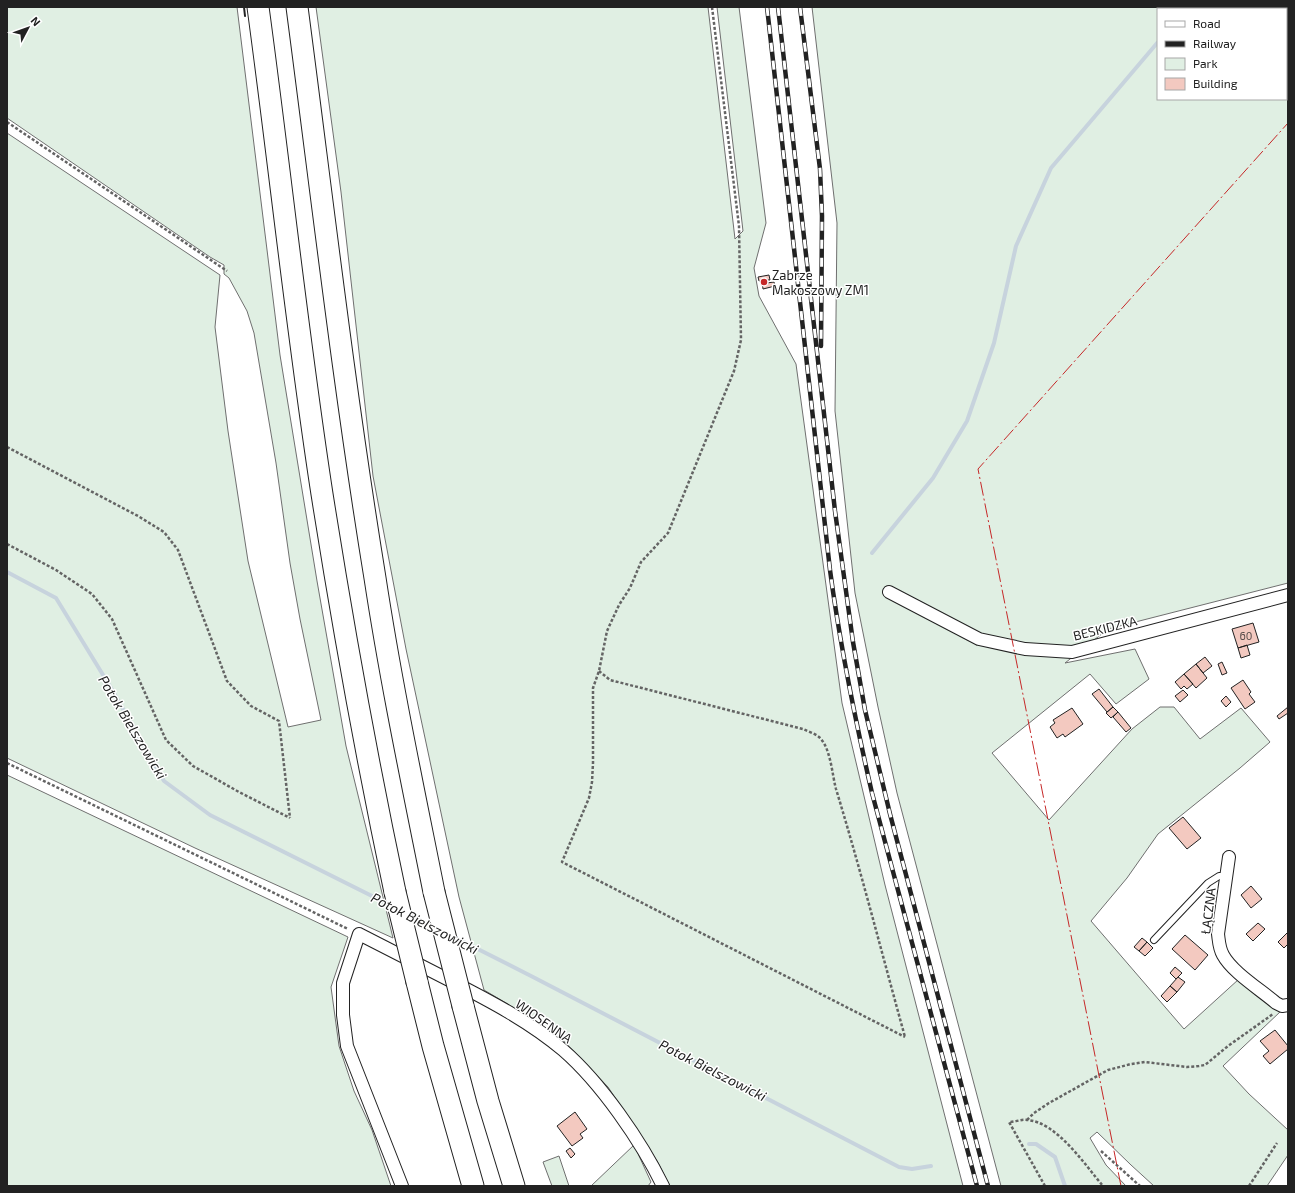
<svg xmlns="http://www.w3.org/2000/svg" width="1295" height="1193" font-family="'Exo 2',sans-serif">
  <style>
    .green { fill: #e0efe3; stroke: #6f6f6f; fill-rule: evenodd }
    .lines { fill: none; stroke-linecap: round; stroke-linejoin: round }
    .stream { stroke: #c7d3dd; stroke-width: 4 }
    .building { fill: #f3c9c0; stroke: #222 }
    .service-casing { stroke: #222; stroke-width: 8 }
    .minor-casing { stroke: #222; stroke-width: 14 }
    .motorway-casing { stroke: #222; stroke-width: 23 }
    .path { stroke: #646464; stroke-width: 2.5; stroke-dasharray: 3 2; stroke-linecap: butt }
    .service { stroke: #fff; stroke-width: 6 }
    .minor { stroke: #fff; stroke-width: 12 }
    .motorway { stroke: #fff; stroke-width: 21 }
    .rail-casing { stroke: #222; stroke-width: 4.5 }
    .rail { stroke: #fff; stroke-width: 3; stroke-dasharray: 9; stroke-linecap: butt }
    .motorway-bridge-casing { stroke: #222; stroke-width: 23; stroke-linecap: butt }
    .motorway-bridge { stroke: #fff; stroke-width: 21 }
    .wall { stroke: #222; stroke-width: 2 }
    .power { stroke: #c62828; stroke-width: 1; stroke-dasharray: 14 3 2 3; stroke-linecap: butt }
    .poi-dot { fill: #c62828; stroke: #fff; stroke-width: 1.5 }
    .labels { text-anchor: middle; dominant-baseline: central; stroke-width: 3; stroke-linejoin: round; paint-order: stroke }
    .number-label { font-size: 11px; fill: #564c4a }
    .poi-label { font-size: 13px; fill: #222; stroke: #fff; text-anchor: start }
    .street-label { font-size: 13px; fill: #222; stroke: #fff }
    .water-label { font-size: 14px; font-style: italic; fill: #222; stroke: #fff }
  </style>
  <rect width="100%" height="100%" fill="#fff"/>
  <path class="green" d="M7,7H237L280,355L317,581L346,746L393,938L195,848L7,758V133L220,275L215,327L228,431L248,561L288,727L321,720L300,619L290,563L276,463L254,333L247,311L229,278L224,274V265L210,257L7,118Z
    M316,7H708L735,239L743,231L717,7H739L766,223L754,268L759,296L796,364L842,703L885,885L963,1186H670L657,1161L608,1087L555,1032L484,990L459,897L406,649L373,476L341,192Z
    M812,7H1288V583L1108,629L1065,663L1135,649L1149,679L1116,704L1090,674L992,753L1049,820L1132,729L1160,707H1174L1200,739L1241,708L1270,742L1240,768L1158,834L1127,878L1091,921L1184,1029L1239,979L1281,1011L1223,1066L1249,1094L1288,1130V1155L1267,1186H1154L1131,1165L1097,1132L1090,1138L1106,1165L1126,1186H1001L897,793L878,707L855,593L835,411L837,223ZM1158,9H1286V99H1158Z
    M7,775L348,937L331,987L339,1046L354,1091L372,1130L391,1186H7Z
    M634,1145L651,1182L648,1186H591Z
    M559,1156L569,1186H552L543,1162Z"/>
  <g class="lines">
    <path class="stream" d="M1186,9L1188,7
      M872,553L933,478L967,421L994,343L1016,246L1051,168L1158,42
      M7,572L56,598L111,688L164,781L210,815L392,906
      M407,914L437,928
      M452,936L533,977L899,1167L912,1169L931,1166
      M1029,1144H1036L1055,1157L1065,1186"/>
  </g>
  <path class="building" d="M769,275L770,280H767V283L774,282L775,286L763,289L762,281H759L758,277Z
    M1253,623L1259,642L1238,648L1232,629Z
    M1247,645L1250,655L1241,658L1238,648Z
    M1205,657L1212,666L1203,673L1196,664Z
    M1222,662L1227,673L1222,675L1218,664Z
    M1196,664L1207,678L1196,688L1184,674Z
    M1184,674L1193,684L1187,689L1184,686L1181,689L1175,682Z
    M1243,680L1251,692L1249,694L1255,702L1245,709L1231,688Z
    M1099,689L1113,707L1107,712L1092,694Z
    M1183,690L1188,695L1180,702L1175,696Z
    M1226,696L1231,702L1226,707L1221,701Z
    M1113,707L1118,712L1111,718L1106,713Z
    M1288,707V713L1279,719L1277,716Z
    M1072,708L1083,724L1065,737L1063,734L1057,738L1050,727L1055,723L1053,720Z
    M1118,712L1131,728L1126,732L1113,717Z
    M1183,817L1201,838L1187,849L1169,828Z
    M1251,886L1262,899L1251,908L1241,895Z
    M1258,923L1265,929L1253,941L1246,934Z
    M1288,932V944L1284,948L1278,942Z
    M1185,935L1208,955L1195,970L1172,949Z
    M1142,938L1147,942L1139,951L1134,947Z
    M1147,942L1153,948L1145,956L1139,951Z
    M1175,967L1182,973L1176,979L1170,973Z
    M1178,977L1185,982L1177,992L1170,986Z
    M1170,986L1177,992L1167,1002L1161,996Z
    M1275,1030L1288,1046V1049L1270,1064L1263,1056L1269,1051L1260,1041Z
    M575,1112L587,1129L580,1134L583,1138L572,1146L557,1126Z
    M570,1148L575,1154L571,1158L566,1151Z"/>
  <g class="lines">
    <g class="service-casing">
      <path id="service" d="M1154,940L1208,883L1219,876H1227"/>
    </g>
    <g class="minor-casing">
      <path id="minor" d="M889,592L979,639L1025,649L1072,652L1288,595
        M1229,857L1218,934C1219,941 1219,948 1223,955C1232,972 1261,990 1276,1003L1282,1006L1288,1005
        M402,1186L347,1046L343,1015V983L359,934C390,950 421,966 451,981C490,1001 530,1022 563,1050C601,1083 641,1141 663,1186"/>
    </g>
    <g class="motorway-casing">
      <path id="motorway" d="M258,7C280,169 297,332 322,494C343,627 367,760 395,892
        M297,7C322,197 344,388 375,578C391,683 413,787 434,892
        M417,982L433,1046L473,1186
        M463,1006L488,1101L514,1186"/>
    </g>
    <path class="path" d="M712,7L739,226L741,340L734,371L668,533L641,562L630,588L619,605L607,631L599,671L593,688V763L592,782L589,798L562,862L905,1037
      M7,122L227,271
      M7,447L138,516L164,532L178,550L227,681L251,706L279,721L290,818
      M7,544L56,570L92,594L112,619L166,740L193,766L239,792L290,818
      M599,671L610,680L803,729C809,732 817,734 821,739C831,751 832,774 836,789C861,871 882,954 905,1037
      M7,763L348,929
      M1027,1120L1034,1113L1049,1103L1108,1070L1131,1064L1145,1062L1187,1067L1199,1066L1205,1065L1228,1046L1273,1014
      M1101,1151L1140,1186
      M1045,1186L1009,1122C1015,1122 1022,1119 1027,1120C1057,1122 1085,1165 1103,1186
      M1249,1186L1277,1143"/>
    <use href="#service" class="service"/>
    <use href="#minor" class="minor"/>
    <use href="#motorway" class="motorway"/>
    <g class="rail-casing">
      <path id="rail" d="M767,7L830,570C840,645 855,719 872,793L977,1186
        M778,7L835,511L853,642L865,710L890,814L988,1186
        M800,7L820,169L822,216L821,346"/>
    </g>
    <use href="#rail" class="rail"/>
    <g class="motorway-bridge-casing">
      <path id="motorway-bridge" d="M395,892L417,982
        M434,892L463,1006"/>
    </g>
    <use href="#motorway-bridge" class="motorway-bridge"/>
    <path class="wall" d="M244,7L245,16"/>
    <path class="power" d="M1121,1186L978,469L1288,123"/>
  </g>
  <circle class="poi-dot" cx="764" cy="282" r="4"/>
  <g class="labels">
    <g class="number-label">
      <text x="1246" y="635">60</text>
    </g>
    <g class="poi-label">
      <text x="772" y="275">Zabrze<tspan x="772" dy="15">Makoszowy ZM1</tspan></text>
    </g>
    <g class="street-label">
      <text transform="translate(1105 628) rotate(-14)">BESKIDZKA</text>
      <text transform="translate(1208 911) rotate(-83)">ŁĄCZNA</text>
      <text transform="translate(544 1021) rotate(35)">WIOSENNA</text>
    </g>
    <g class="water-label">
      <text transform="translate(133 727) rotate(59)">Potok Bielszowicki</text>
      <text transform="translate(425 923) rotate(27)">Potok Bielszowicki</text>
      <text transform="translate(713 1070) rotate(27)">Potok Bielszowicki</text>
    </g>
  </g>
  <rect width="1295" height="1193" fill="none" stroke="#222222" stroke-width="16"/>
  <rect x="1157" y="8" width="130" height="92" fill="#ffffff" stroke="#a7a7a7"/>
  <rect x="1165" y="21" width="20" height="6" fill="#ffffff" stroke="#a7a7a7"/>
  <text x="1193" y="28" font-size="12" fill="#222222">Road</text>
  <rect x="1165" y="41" width="20" height="6" fill="#222222" stroke="#a7a7a7"/>
  <text x="1193" y="48" font-size="12" fill="#222222">Railway</text>
  <rect x="1165" y="58" width="20" height="12" fill="#e0efe3" stroke="#a7a7a7"/>
  <text x="1193" y="68" font-size="12" fill="#222222">Park</text>
  <rect x="1165" y="78" width="20" height="12" fill="#f3c9c0" stroke="#a7a7a7"/>
  <text x="1193" y="88" font-size="12" fill="#222222">Building</text>
  <g transform="translate(28 28) rotate(49)" stroke="#ffffff" stroke-width="3" paint-order="stroke">
  <path d="M0-3L7 15L0 10L-7 15Z" fill="#222222"/>
  <text y="-6" font-size="11" font-weight="bold" text-anchor="middle" fill="#222222">N</text>
  </g>
</svg>
